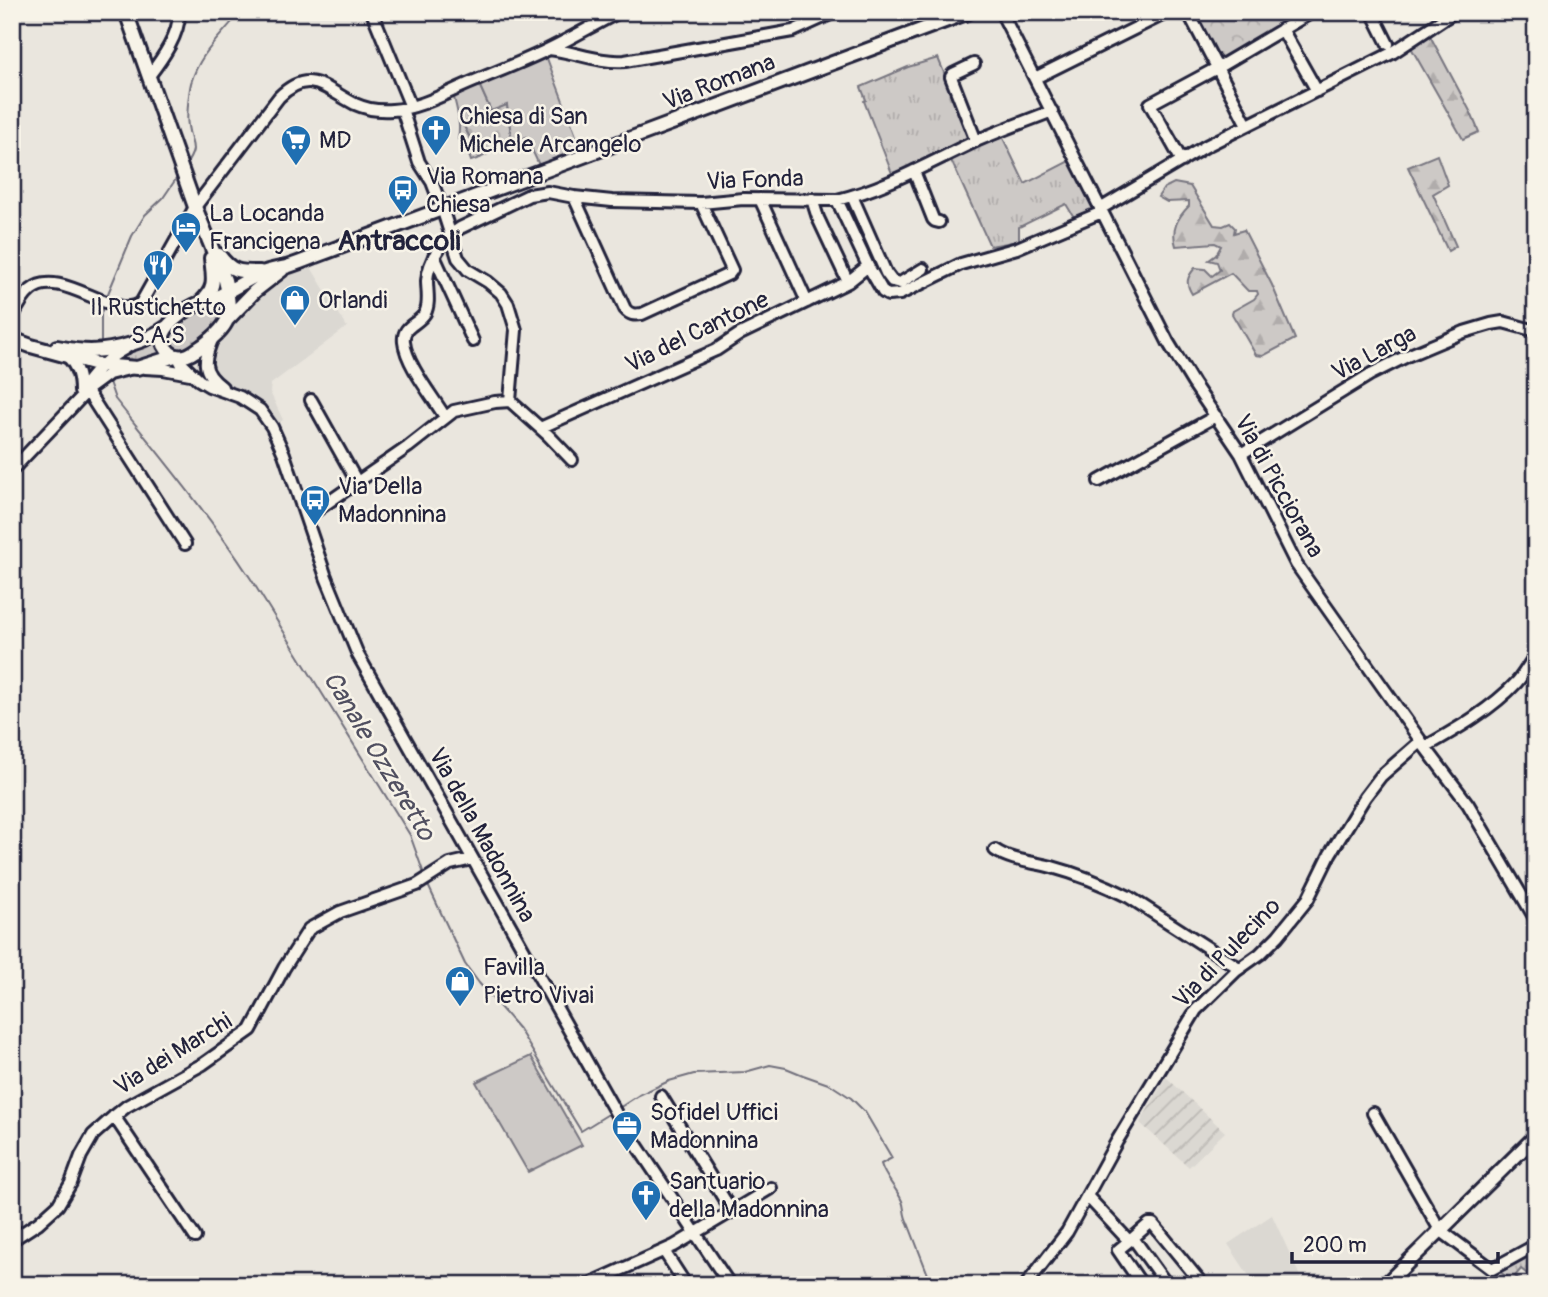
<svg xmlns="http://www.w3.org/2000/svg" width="1548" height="1297" font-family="Pangolin,sans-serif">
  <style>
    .built { fill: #dbd8d2 }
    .industrial { fill: url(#industrial-furrows) }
    .grass { fill: url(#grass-tufts); stroke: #787680; stroke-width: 2 }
    .forest { fill: url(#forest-firs); stroke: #787680; stroke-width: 2 }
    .cemetery { fill: url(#cemetery-stones); stroke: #787680; stroke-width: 2 }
    .park { fill: url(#park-crowns); stroke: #787680; stroke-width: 2 }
    .pitch { fill: #cdc9c6; stroke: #787680; stroke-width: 2 }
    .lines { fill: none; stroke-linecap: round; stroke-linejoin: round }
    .stream { stroke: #716f7b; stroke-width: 2 }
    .minor-casing { stroke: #22223b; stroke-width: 16 }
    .major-casing { stroke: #22223b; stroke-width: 18 }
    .minor { stroke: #f7f3e8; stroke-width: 10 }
    .major { stroke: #f7f3e8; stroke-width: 12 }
    .labels { text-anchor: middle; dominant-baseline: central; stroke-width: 5; stroke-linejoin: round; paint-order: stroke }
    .street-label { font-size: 24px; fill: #22223b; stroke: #f7f3e8 }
    .poi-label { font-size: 24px; fill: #22223b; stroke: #f7f3e8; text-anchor: start }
    .water-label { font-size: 26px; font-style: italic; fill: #504f60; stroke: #f7f3e8 }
    .quarter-label { font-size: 28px; font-weight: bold; fill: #22223b; stroke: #f7f3e8 }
  </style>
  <defs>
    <pattern id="industrial-furrows" width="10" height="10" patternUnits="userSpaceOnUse" patternTransform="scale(1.75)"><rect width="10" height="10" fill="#dbd8d2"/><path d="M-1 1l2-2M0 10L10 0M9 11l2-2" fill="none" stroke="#bcb9b5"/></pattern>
    <pattern id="grass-tufts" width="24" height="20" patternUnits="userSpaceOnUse" patternTransform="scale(1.75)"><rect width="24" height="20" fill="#cdc9c6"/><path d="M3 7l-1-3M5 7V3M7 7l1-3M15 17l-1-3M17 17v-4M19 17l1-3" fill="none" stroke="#b0acab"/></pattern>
    <pattern id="forest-firs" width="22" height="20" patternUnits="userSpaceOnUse" patternTransform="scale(1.75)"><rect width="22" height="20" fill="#cdc9c6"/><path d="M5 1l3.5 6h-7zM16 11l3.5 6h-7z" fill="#b0acab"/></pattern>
    <pattern id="cemetery-stones" width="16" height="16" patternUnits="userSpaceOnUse" patternTransform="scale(1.75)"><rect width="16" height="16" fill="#cdc9c6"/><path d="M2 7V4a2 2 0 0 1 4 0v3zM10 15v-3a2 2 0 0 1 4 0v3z" fill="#b0acab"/></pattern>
    <pattern id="park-crowns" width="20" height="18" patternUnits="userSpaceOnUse" patternTransform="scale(1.75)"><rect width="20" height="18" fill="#cdc9c6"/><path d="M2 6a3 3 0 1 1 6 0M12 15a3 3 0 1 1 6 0" fill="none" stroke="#b0acab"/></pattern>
  </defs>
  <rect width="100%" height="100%" fill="#eae6de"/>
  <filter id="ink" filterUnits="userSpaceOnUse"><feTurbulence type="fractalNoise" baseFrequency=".0143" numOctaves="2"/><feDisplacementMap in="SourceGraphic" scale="14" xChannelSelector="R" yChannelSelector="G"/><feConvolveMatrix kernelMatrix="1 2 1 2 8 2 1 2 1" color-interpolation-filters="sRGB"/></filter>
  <g filter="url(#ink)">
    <path class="built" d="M309,264L347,327L271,384L270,392L283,420L276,425L219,383L209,364L212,349L254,298L269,286Z
      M1272,1215L1304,1285H1255L1228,1244Z"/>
    <path class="industrial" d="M1166,1077L1225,1132L1189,1167L1140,1123Z"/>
    <path class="grass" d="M938,58L972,141L893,176L864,101L866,100L861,87L908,67Z
      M478,82L491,111L463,124L480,158L471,161L469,155L458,139C461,123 457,109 453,94Z
      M1002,136L1025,184L1071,160L1095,210L1075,219L1066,204L1019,227V241L990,246L950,158L961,153Z
      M211,306C223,309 223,317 216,325L186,349L181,351L173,349C171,346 168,342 168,338C169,325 201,309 211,306Z
      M157,339L166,358L151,362L113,363L119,356Z
      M1536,1252V1281L1521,1269L1515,1276L1526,1285H1518L1500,1272Z"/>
    <path class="forest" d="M1428,32L1471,113L1479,132L1463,139L1409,44Z
      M1437,155L1448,185L1433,194L1456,246L1448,251L1408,167Z
      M1174,183L1190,186L1214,225L1223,226L1230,223L1235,228L1234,233L1244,230L1272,285L1295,339L1263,356L1256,355L1232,314L1233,311L1254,299L1258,294L1257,291H1248L1231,273L1192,294C1185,283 1187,277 1195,268L1205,269L1212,276L1220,270L1217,262L1209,260L1216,255L1221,246L1215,243L1176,246C1171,230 1177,218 1189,206V201L1167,202L1158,197L1164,188Z"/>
    <path class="cemetery" d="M507,104L512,142L480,158L463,124Z"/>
    <path class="park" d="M1190,12H1307L1219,64Z"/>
    <path class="pitch" d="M545,53L581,149L539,165L526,137L512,142L507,105L491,111L478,82Z
      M531,1056L582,1145L528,1172L476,1082Z"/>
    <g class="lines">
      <path class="stream" d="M185,166C199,146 191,147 188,126C186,117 189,92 191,83C200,52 221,37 240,12
        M107,296L132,236L145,215L163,198L178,176
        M101,342V313L104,305
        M109,382L115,399C162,458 210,516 251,579L410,835L424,874
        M427,883L465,964L479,983L519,1029L581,1131L610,1113
        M619,1108L639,1095L669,1081L694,1074L745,1072L770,1065L786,1068L803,1075L831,1085L851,1098L865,1112L892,1158L881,1164C885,1178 896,1187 902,1201C905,1208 903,1215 908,1223L932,1285"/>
      <g class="minor-casing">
        <path id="minor" d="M372,12L411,107
          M1001,12L1168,342L1193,383L1241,454L1296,564L1425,747L1468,804L1536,920
          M1188,12L1247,125
          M1372,12L1388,44
          M1282,29L1317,91
          M549,49C575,52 599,63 625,61L793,31L835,12
          M974,64L953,74L951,77L976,141
          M149,76C162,59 180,34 179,12
          M1035,78L1168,12
          M402,109L419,162L432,182L442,208L458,258L468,270L488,282L501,293L508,304L516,330L510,401
          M1182,161L1150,104L1217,68L1312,12
          M914,171L933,219L935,221L939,222
          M852,196L886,273L892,281L900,283L923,269
          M574,197L625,309C630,315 634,315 642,314L729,274L732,270L701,203
          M760,199L807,302
          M812,199L818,218L848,282
          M837,200L868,266L883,292L888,295L900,294L961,264L1017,248L1102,212
          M1100,209L1206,146L1392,53L1454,12
          M434,256L473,341
          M12,318C17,308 22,297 31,290C60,265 117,323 141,303L195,207L279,97C310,67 325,89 355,104C366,109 380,111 392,110C416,109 441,96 463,86C491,74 520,63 547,50C572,38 595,24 619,12
          M213,337C204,359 200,371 222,387
          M68,357C78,368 80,378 80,392
          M178,357L181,363L199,380L209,386L240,397L260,410L272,427L284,454L326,577L358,655L618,1117L730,1285
          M145,368L163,369L190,374
          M82,389C97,370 104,360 126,348
          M87,391L185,544
          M311,400L357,482
          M445,417C433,397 406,364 404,342C402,325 418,325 425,313C430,304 427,291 427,281C428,261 443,238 460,228L529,195L548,192L574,197L612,201L701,203L743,199L837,200C886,188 931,162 976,141C1001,130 1027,121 1052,111
          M540,428L716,350L740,334L848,282L868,266
          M1241,454L1371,374L1407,356L1464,332L1491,324L1503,322L1536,331
          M12,470L90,388L109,374L129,369
          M1099,481L1216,416
          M307,517L408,447L454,411L495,402L510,401L548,435L572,460
          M1425,747C1457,729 1492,709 1517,682C1524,674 1530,663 1536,654
          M995,850C1011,861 1034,862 1052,867C1078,874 1105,885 1129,897L1239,968
          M661,1096L732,1212
          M1373,1113L1440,1230L1492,1269L1536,1245
          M114,1116L195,1237
          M1087,1196L1129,1241L1133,1238L1167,1285
          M1133,1238L1149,1224H1153L1203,1285
          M12,1240L38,1223L58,1205L71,1183L81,1156L93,1135L112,1118L127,1106L203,1064L251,1030L284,968L309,929L340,912L417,885L450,864L472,859
          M1129,1241L1118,1250L1142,1285
          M664,1251L686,1285
          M587,1285L674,1246L771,1188
          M1026,1285L1067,1232L1117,1141L1196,1010L1236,971L1260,954L1278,936L1308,899L1330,854L1365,797L1381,776L1421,741"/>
      </g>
      <g class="major-casing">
        <path id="major" d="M126,12L195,207L225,280C228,290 231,312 226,322C221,332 205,345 195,351C184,359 171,359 164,345C156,328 188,307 203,302C206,301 210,300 213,299C229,292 244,281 260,274C268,270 277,269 286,267C296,264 306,260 316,256L969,12
          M219,255C232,273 240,272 260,272
          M201,302C217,287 213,278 211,258
          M227,320L255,291L282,270
          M12,339L31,346L100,365L137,368L175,356
          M57,347C68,349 80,351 91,351C116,350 146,342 167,327
          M1385,1285L1536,1136"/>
      </g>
      <use href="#minor" class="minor"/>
      <use href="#major" class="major"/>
    </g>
  </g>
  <defs>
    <g id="church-pin" transform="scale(1.575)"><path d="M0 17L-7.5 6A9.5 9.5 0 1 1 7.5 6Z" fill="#1f6fb2" stroke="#f7f3e8"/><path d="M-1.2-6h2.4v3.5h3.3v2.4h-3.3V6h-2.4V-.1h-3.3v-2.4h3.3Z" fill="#fff"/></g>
    <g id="supermarket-pin" transform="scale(1.575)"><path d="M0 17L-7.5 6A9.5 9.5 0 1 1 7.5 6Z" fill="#1f6fb2" stroke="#f7f3e8"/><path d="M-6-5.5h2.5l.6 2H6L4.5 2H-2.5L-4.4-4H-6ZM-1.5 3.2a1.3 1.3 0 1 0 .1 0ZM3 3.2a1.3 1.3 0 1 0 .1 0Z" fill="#fff"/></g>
    <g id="bus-pin" transform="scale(1.575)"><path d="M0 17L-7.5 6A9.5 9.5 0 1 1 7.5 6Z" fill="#1f6fb2" stroke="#f7f3e8"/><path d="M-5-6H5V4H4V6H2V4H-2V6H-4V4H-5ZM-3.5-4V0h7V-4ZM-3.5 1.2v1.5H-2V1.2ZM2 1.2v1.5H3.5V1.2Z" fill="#fff"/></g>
    <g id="hotel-pin" transform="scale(1.575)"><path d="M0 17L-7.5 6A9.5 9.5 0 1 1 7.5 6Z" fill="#1f6fb2" stroke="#f7f3e8"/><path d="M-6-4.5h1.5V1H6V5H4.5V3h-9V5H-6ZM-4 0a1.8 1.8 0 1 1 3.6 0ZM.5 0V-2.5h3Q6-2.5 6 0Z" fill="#fff"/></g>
    <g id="restaurant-pin" transform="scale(1.575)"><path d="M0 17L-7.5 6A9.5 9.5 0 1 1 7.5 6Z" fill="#1f6fb2" stroke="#f7f3e8"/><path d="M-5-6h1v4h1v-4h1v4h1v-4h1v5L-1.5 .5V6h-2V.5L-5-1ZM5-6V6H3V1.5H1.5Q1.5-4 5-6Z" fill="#fff"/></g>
    <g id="shop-pin" transform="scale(1.575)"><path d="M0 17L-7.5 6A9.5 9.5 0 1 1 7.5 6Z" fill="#1f6fb2" stroke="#f7f3e8"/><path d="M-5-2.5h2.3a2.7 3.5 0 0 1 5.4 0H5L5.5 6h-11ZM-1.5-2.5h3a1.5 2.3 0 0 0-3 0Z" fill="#fff"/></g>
    <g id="office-pin" transform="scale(1.575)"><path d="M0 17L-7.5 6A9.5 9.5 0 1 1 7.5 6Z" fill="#1f6fb2" stroke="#f7f3e8"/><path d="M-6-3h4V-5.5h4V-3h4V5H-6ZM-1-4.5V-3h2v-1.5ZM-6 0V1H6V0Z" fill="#fff"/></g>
  </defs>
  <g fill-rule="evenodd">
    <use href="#church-pin" x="436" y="130"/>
    <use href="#supermarket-pin" x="296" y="140"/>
    <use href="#bus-pin" x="403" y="190"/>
    <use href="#hotel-pin" x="186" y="227"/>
    <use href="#restaurant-pin" x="158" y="265"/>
    <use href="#shop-pin" x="295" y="300"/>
    <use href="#bus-pin" x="315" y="500"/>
    <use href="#shop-pin" x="460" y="981"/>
    <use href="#office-pin" x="627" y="1126"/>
    <use href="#church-pin" x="646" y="1195"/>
  </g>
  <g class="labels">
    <g class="street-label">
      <text transform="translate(719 82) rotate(-21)">Via Romana</text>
      <text transform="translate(755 180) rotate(-2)">Via Fonda</text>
      <text transform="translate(697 332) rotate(-26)">Via del Cantone</text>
      <text transform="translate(1374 353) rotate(-28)">Via Larga</text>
      <text transform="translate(1279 486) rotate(61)">Via di Picciorana</text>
      <text transform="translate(482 835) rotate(61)">Via della Madonnina</text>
      <text transform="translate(1227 953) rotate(-46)">Via di Pulecino</text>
      <text transform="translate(173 1054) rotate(-32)">Via dei Marchi</text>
    </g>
    <g class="poi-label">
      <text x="459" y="116">Chiesa di San<tspan x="459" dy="28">Michele Arcangelo</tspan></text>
      <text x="319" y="140">MD</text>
      <text x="426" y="176">Via Romana<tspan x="426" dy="28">Chiesa</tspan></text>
      <text x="209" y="213">La Locanda<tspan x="209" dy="28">Francigena</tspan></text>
      <text x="318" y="300">Orlandi</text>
      <text x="158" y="307" text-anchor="middle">Il Rustichetto<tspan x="158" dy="28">S.A.S</tspan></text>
      <text x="338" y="486">Via Della<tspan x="338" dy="28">Madonnina</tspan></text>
      <text x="483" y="967">Favilla<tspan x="483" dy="28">Pietro Vivai</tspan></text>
      <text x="650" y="1112">Sofidel Uffici<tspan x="650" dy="28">Madonnina</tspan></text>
      <text x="669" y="1181">Santuario<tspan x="669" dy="28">della Madonnina</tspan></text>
    </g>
    <g class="water-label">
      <text transform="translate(379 756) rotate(59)">Canale Ozzeretto</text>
    </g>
    <g class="quarter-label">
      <text x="399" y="241">Antraccoli</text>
    </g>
  </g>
  <rect width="1548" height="1297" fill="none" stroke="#f7f3e8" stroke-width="42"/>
  <rect x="21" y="21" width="1506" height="1255" fill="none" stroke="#22223b" stroke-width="2.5" filter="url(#ink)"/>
  <path d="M1292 1252v10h206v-10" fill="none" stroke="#22223b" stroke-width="3.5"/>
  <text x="1303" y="1252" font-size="21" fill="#22223b" stroke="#f7f3e8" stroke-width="5" paint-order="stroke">200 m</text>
</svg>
